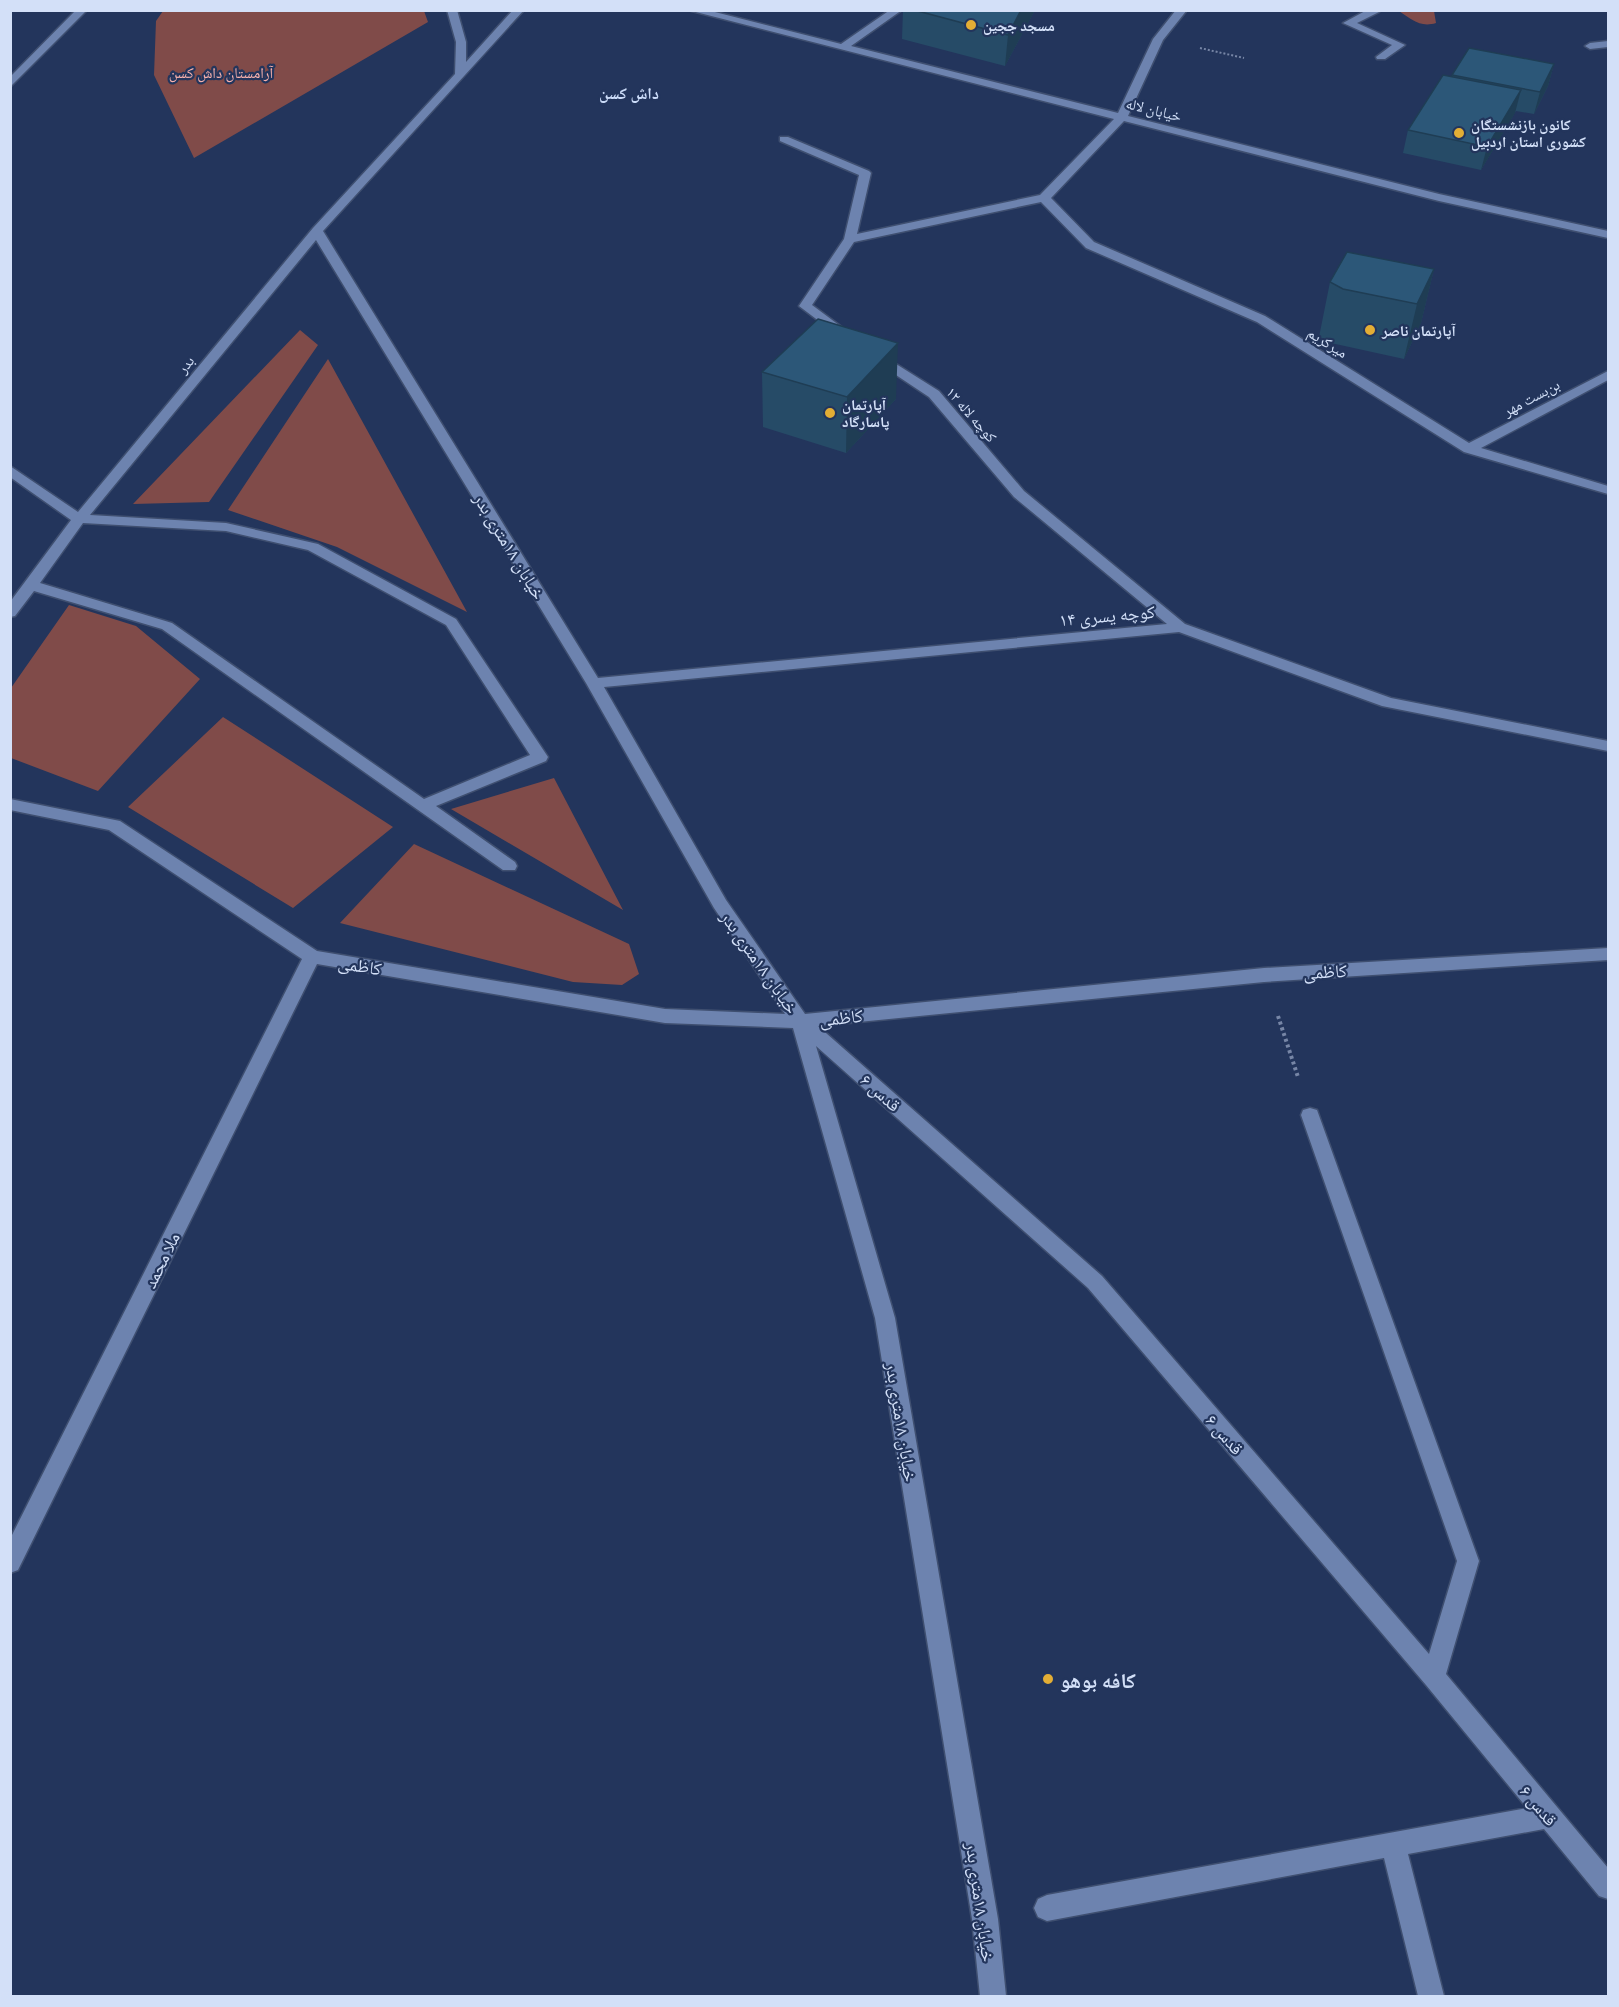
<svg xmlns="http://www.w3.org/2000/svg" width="1619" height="2007" font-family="'Exo 2','Noto Naskh Arabic',sans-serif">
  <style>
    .green { fill: #804b49 }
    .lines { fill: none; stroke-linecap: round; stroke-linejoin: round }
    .minor-casing { stroke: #3f4f70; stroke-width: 3 }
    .path-far1 { stroke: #7786a6; stroke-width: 2; stroke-dasharray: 2 2; stroke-linecap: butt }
    .path { stroke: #7786a6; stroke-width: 4; stroke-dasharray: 3 3; stroke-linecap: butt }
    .minor { fill: #6d83af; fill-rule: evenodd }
    .wall { fill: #264b67 }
    .shaded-wall { fill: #1f3d54 }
    .building { fill: #2c5778; stroke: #1f3d54; stroke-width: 1.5 }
    .poi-dot { fill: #e3ae35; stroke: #23355c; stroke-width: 2 }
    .labels { text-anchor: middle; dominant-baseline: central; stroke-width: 4.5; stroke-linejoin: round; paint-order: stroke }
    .far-poi-label { font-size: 15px; font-weight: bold; fill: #d3e0f8; stroke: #23355c; text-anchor: start }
    .far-park-label { font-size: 15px; fill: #f9b2ad; stroke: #23355c }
    .far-street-label { font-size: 15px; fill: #d3e0f8; stroke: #23355c }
    .far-neighbourhood-label { font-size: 16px; font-weight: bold; fill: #cbdbf8; stroke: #23355c }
    .street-label { font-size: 18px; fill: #d3e0f8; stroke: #23355c }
    .near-poi-label { font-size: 21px; font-weight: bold; fill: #d3e0f8; stroke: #23355c; text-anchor: start }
  </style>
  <rect width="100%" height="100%" fill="#23355c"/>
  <path class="green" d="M424,11L428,22L194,158L154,75L156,21L163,11Z
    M1399,11H1434L1436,23C1420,28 1411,19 1399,11Z
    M300,330L318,345L209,502L133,504Z
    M328,359L467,612L337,547L228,510Z
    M69,605L136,626L200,679L98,791L11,758V688Z
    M223,717L393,827L293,908L128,807Z
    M554,778L623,910L451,809Z
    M414,844L629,944L639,974L622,985L573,982L340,923Z"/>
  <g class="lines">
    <g class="minor-casing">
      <path id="minor" d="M76,10H87L10,87V77Z
        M447,10H457L466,42V62L513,10H524L323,231L598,678L1167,624L1014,497L929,397L872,359L871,356L872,353L877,352L939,391L1024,491L1185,624L1391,698L1608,741V751L1382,706L1179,632L604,687L726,900L805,1014L1264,968L1608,948V960L1264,982L818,1026L1102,1276L1429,1654L1457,1561L1301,1115L1303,1110L1310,1108L1317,1110L1479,1561L1446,1674L1608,1868V1899L1599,1896L1544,1829L1408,1854L1444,1996H1418L1384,1858L1047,1921L1038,1917L1034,1908L1038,1899L1047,1895L1527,1808L1426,1685L1088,1288L816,1046L895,1318L998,1919L1006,1996H980L972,1919L875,1318L793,1028L665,1023L317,964L18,1570L10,1573V1539L302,959L109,830L10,810V799L120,821L317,951L665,1009L785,1014L714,908L586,683L316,240L90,515L226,523L318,544L456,619L548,757L546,761L436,806L515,862L517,866L515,870H503L162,629L34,591L15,616L10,617V602L71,520L10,477V466L78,512L313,228L455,74L456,42ZM83,523L226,531L308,550L446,625L530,755L424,799L172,623L40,583Z
        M688,10H707L841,44L890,10H902L851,46L1118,113L1153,39L1176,10H1187L1163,40L1128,116L1439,194L1608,231V238L1439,201L1124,121L1051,198L1094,242L1265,316L1469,443L1608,371V380L1481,448L1608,486V494L1464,452L1257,322L1086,248L1041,202L854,242L812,305L855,337L849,341L844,340L799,306L844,239L859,175L780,141V137H788L869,171L871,173L857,234L1040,195L1114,119Z
        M1367,10L1379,12L1357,23L1405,45L1385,59H1377L1376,57L1392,45L1343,23Z
        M1608,41V47L1590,49L1585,46L1590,43Z"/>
    </g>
    <path class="path-far1" d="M1200,48L1244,58"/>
    <path class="path" d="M1278,1016L1298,1077"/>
    <use href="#minor" class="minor"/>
  </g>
  <path class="wall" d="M903,10H1035L1005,66L902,39Z
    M1554,64L1548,86L1534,114L1516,111L1481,170L1403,153L1408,130L1452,77V75Z
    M1434,269L1421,323L1404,359L1331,343L1319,337L1330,282Z
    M762,372L896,399L846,453L763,427Z"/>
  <path class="shaded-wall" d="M1021,10H1035L1005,66L1008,35Z
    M1554,64L1548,86L1534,114L1540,92Z
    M1521,90L1515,113L1481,170L1487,147Z
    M1434,269L1421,323L1404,359L1417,304Z
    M898,343L896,399L846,453L847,397Z"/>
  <path class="building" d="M914,10H1021L1008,35Z
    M1469,48L1554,64L1540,92L1452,75Z
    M1443,75L1521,90L1487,147L1408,130Z
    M1347,252L1434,269L1417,304L1343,289L1330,282Z
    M818,319L898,343L847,397L762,372Z"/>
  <g class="poi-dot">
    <circle cx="971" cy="25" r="6"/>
    <circle cx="1459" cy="133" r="6"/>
    <circle cx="1370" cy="330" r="6"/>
    <circle cx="830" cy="413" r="6"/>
    <circle cx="1048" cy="1679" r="6"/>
  </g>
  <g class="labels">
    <g class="far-poi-label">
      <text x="983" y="25">مسجد ججین</text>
      <text x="1471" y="124">کانون بازنشستگان<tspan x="1471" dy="17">کشوری استان اردبیل</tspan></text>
      <text x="1382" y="330">آپارتمان ناصر</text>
      <text x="842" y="404">آپارتمان<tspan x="842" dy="17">پاسارگاد</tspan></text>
    </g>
    <g class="far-park-label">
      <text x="221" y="72">آرامستان داش کسن</text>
    </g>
    <g class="far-street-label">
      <text transform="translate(1154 109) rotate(14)">خیابان لاله</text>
      <text transform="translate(1328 342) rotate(32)">میرکریم</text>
      <text transform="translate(185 364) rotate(-51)">بدر</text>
      <text transform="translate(1531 397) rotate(-28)">بن‌بست مهر</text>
      <text transform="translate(972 414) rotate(49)">کوچه لاله ۱۲</text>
    </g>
    <g class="far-neighbourhood-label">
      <text x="629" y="92">داش کسن</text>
    </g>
    <g class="street-label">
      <text transform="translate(510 546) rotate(59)">خیابان ۱۸متری بدر</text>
      <text transform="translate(1107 615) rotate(-5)">کوچه یسری ۱۴</text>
      <text transform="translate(760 962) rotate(55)">خیابان ۱۸متری بدر</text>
      <text transform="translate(360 965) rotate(9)">کاظمی</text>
      <text transform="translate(1325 971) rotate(-3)">کاظمی</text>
      <text transform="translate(841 1017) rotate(-6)">کاظمی</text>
      <text transform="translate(881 1092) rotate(42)">قدس ۶</text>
      <text transform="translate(161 1260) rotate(-64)">ملا محمد</text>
      <text transform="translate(902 1422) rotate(81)">خیابان ۱۸متری بدر</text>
      <text transform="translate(1225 1434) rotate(49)">قدس ۶</text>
      <text transform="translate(1539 1805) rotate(50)">قدس ۶</text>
      <text transform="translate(981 1902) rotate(82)">خیابان ۱۸متری بدر</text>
    </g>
    <g class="near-poi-label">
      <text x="1060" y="1679">کافه بوهو</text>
    </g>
  </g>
  <rect width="1619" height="2007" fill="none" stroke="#d3e0f8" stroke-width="24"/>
</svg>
